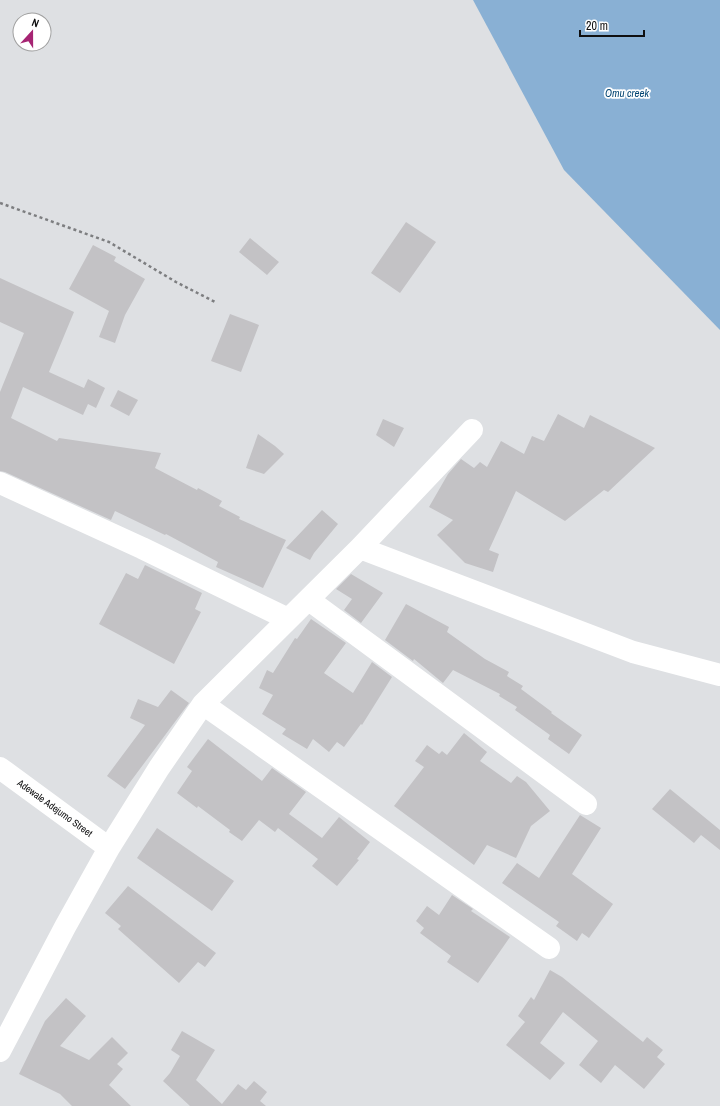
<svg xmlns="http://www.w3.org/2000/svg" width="720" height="1106" font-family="'Archivo Narrow',sans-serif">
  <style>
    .water { fill: #89b0d4 }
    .building { fill: #c3c2c5 }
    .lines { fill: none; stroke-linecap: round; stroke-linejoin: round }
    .path { stroke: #7d7e80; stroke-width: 2.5; stroke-dasharray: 3 3; stroke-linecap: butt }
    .minor { stroke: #fff; stroke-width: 22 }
    .labels { text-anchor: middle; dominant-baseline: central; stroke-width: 3.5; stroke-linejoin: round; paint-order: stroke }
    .street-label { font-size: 10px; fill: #0f0f10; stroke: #fff }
    .water-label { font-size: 11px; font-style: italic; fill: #044673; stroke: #fff }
  </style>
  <rect width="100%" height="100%" fill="#dee0e3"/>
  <path class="water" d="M473,0H720V330L564,170Z"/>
  <path class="building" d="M406,222L436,242L400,293L371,273Z
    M250,238L279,262L267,275L239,252Z
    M93,245L116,257L114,261L145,279L125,315L115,343L99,337L109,311L69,289Z
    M0,278L74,312L49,372L84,388L88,379L105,388L96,408L88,404L83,415L23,387L11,418L57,441L59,438L161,453L155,468L197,490L198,488L222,501L219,506L240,517L239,519L286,540L263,588L216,567L218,562L166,534L165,535L115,511L111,520L5,472L0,471V392L24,333L0,322Z
    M230,314L259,325L241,372L211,361Z
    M118,390L138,400L129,416L110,406Z
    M558,414L584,428L590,415L655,448L608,492L604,490L565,521L516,491L489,550L499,554L493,572L465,563L437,535L453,520L429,507L448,474L461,459L474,468L480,462L487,467L501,441L524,454L532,436L544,441Z
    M383,419L404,428L394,447L376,435Z
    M258,434L275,446L284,454L264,474L246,468Z
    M322,510L338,524L314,553L310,560L286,548Z
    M145,565L202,593L195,609L201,612L174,664L99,624L126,573L138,579Z
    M351,574L383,593L361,623L344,610L352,599L336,589Z
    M406,604L449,627L447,632L485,659L509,672L507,676L523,686L521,689L552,712L551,713L582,735L569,754L548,739L550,735L515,710L517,707L499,696L500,694L453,670L443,683L414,659L413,661L385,640Z
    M311,619L346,643L324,673L353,693L372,662L392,677L362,725L361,724L344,747L337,742L329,752L313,739L307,749L282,734L286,729L262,714L273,695L259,688L267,670L273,673L295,638L297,639Z
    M171,690L189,703L125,789L107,776L145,725L130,718L138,699L158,707Z
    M464,733L487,752L480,761L511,783L517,776L526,782L550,811L531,826L516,858L487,845L474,865L394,806L424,767L415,761L427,745L439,754L442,751L447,755Z
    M208,739L262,781L272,768L306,792L289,814L322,838L339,817L370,842L357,859L359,860L337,886L312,866L318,859L278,828L275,832L259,820L242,841L229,832L230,830L198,806L197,808L177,793L192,771L187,767Z
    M670,789L720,830V850L701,835L694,843L652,809Z
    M580,815L601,828L572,874L613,904L589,938L582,933L577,941L556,926L559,922L502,883L517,863L539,878Z
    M157,828L234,881L212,911L137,858Z
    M128,886L216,953L205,967L198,962L179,983L118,929L121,926L105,913Z
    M452,895L473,909L471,911L510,937L478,983L447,962L451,956L420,933L424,928L416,921L427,906L439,915Z
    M550,970L562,977L643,1042L647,1037L663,1050L657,1057L665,1064L644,1089L615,1065L601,1083L579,1065L598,1041L563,1012L540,1043L565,1063L550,1080L506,1045L525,1022L518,1016L531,997L534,1000Z
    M66,998L86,1016L60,1046L89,1060L112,1037L128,1053L117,1064L123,1069L109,1085L131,1106H72L60,1094L19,1074L45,1021Z
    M182,1031L215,1050L196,1080L222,1104L238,1084L246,1090L254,1081L267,1092L260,1101L266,1106H190L163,1081L170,1073L180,1056L171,1050Z"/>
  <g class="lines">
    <path class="path" d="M0,203L109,242L176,282L217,303"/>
    <path class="minor" d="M0,483L142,548L288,619
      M360,548L633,652L720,675
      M309,600L586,804
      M203,704L549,948
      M0,768L109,848
      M0,1051L65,927L109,848L159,768L203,704L360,548L472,430"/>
  </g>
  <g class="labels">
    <g class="street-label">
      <text transform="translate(55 808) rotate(36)">Adewale Adejumo Street</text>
    </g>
    <g class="water-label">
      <text x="627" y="93">Omu creek</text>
    </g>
  </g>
  <g transform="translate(32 32) rotate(21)"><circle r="19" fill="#ffffff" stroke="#9f9f9f"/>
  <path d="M0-3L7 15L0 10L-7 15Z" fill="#a62473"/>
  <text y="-6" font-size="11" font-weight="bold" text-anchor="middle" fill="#0f0f10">N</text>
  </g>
  <path d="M580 30v6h64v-6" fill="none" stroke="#0f0f10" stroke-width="2"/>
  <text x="586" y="30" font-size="12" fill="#0f0f10" stroke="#ffffff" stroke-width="3" paint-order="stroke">20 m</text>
</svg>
